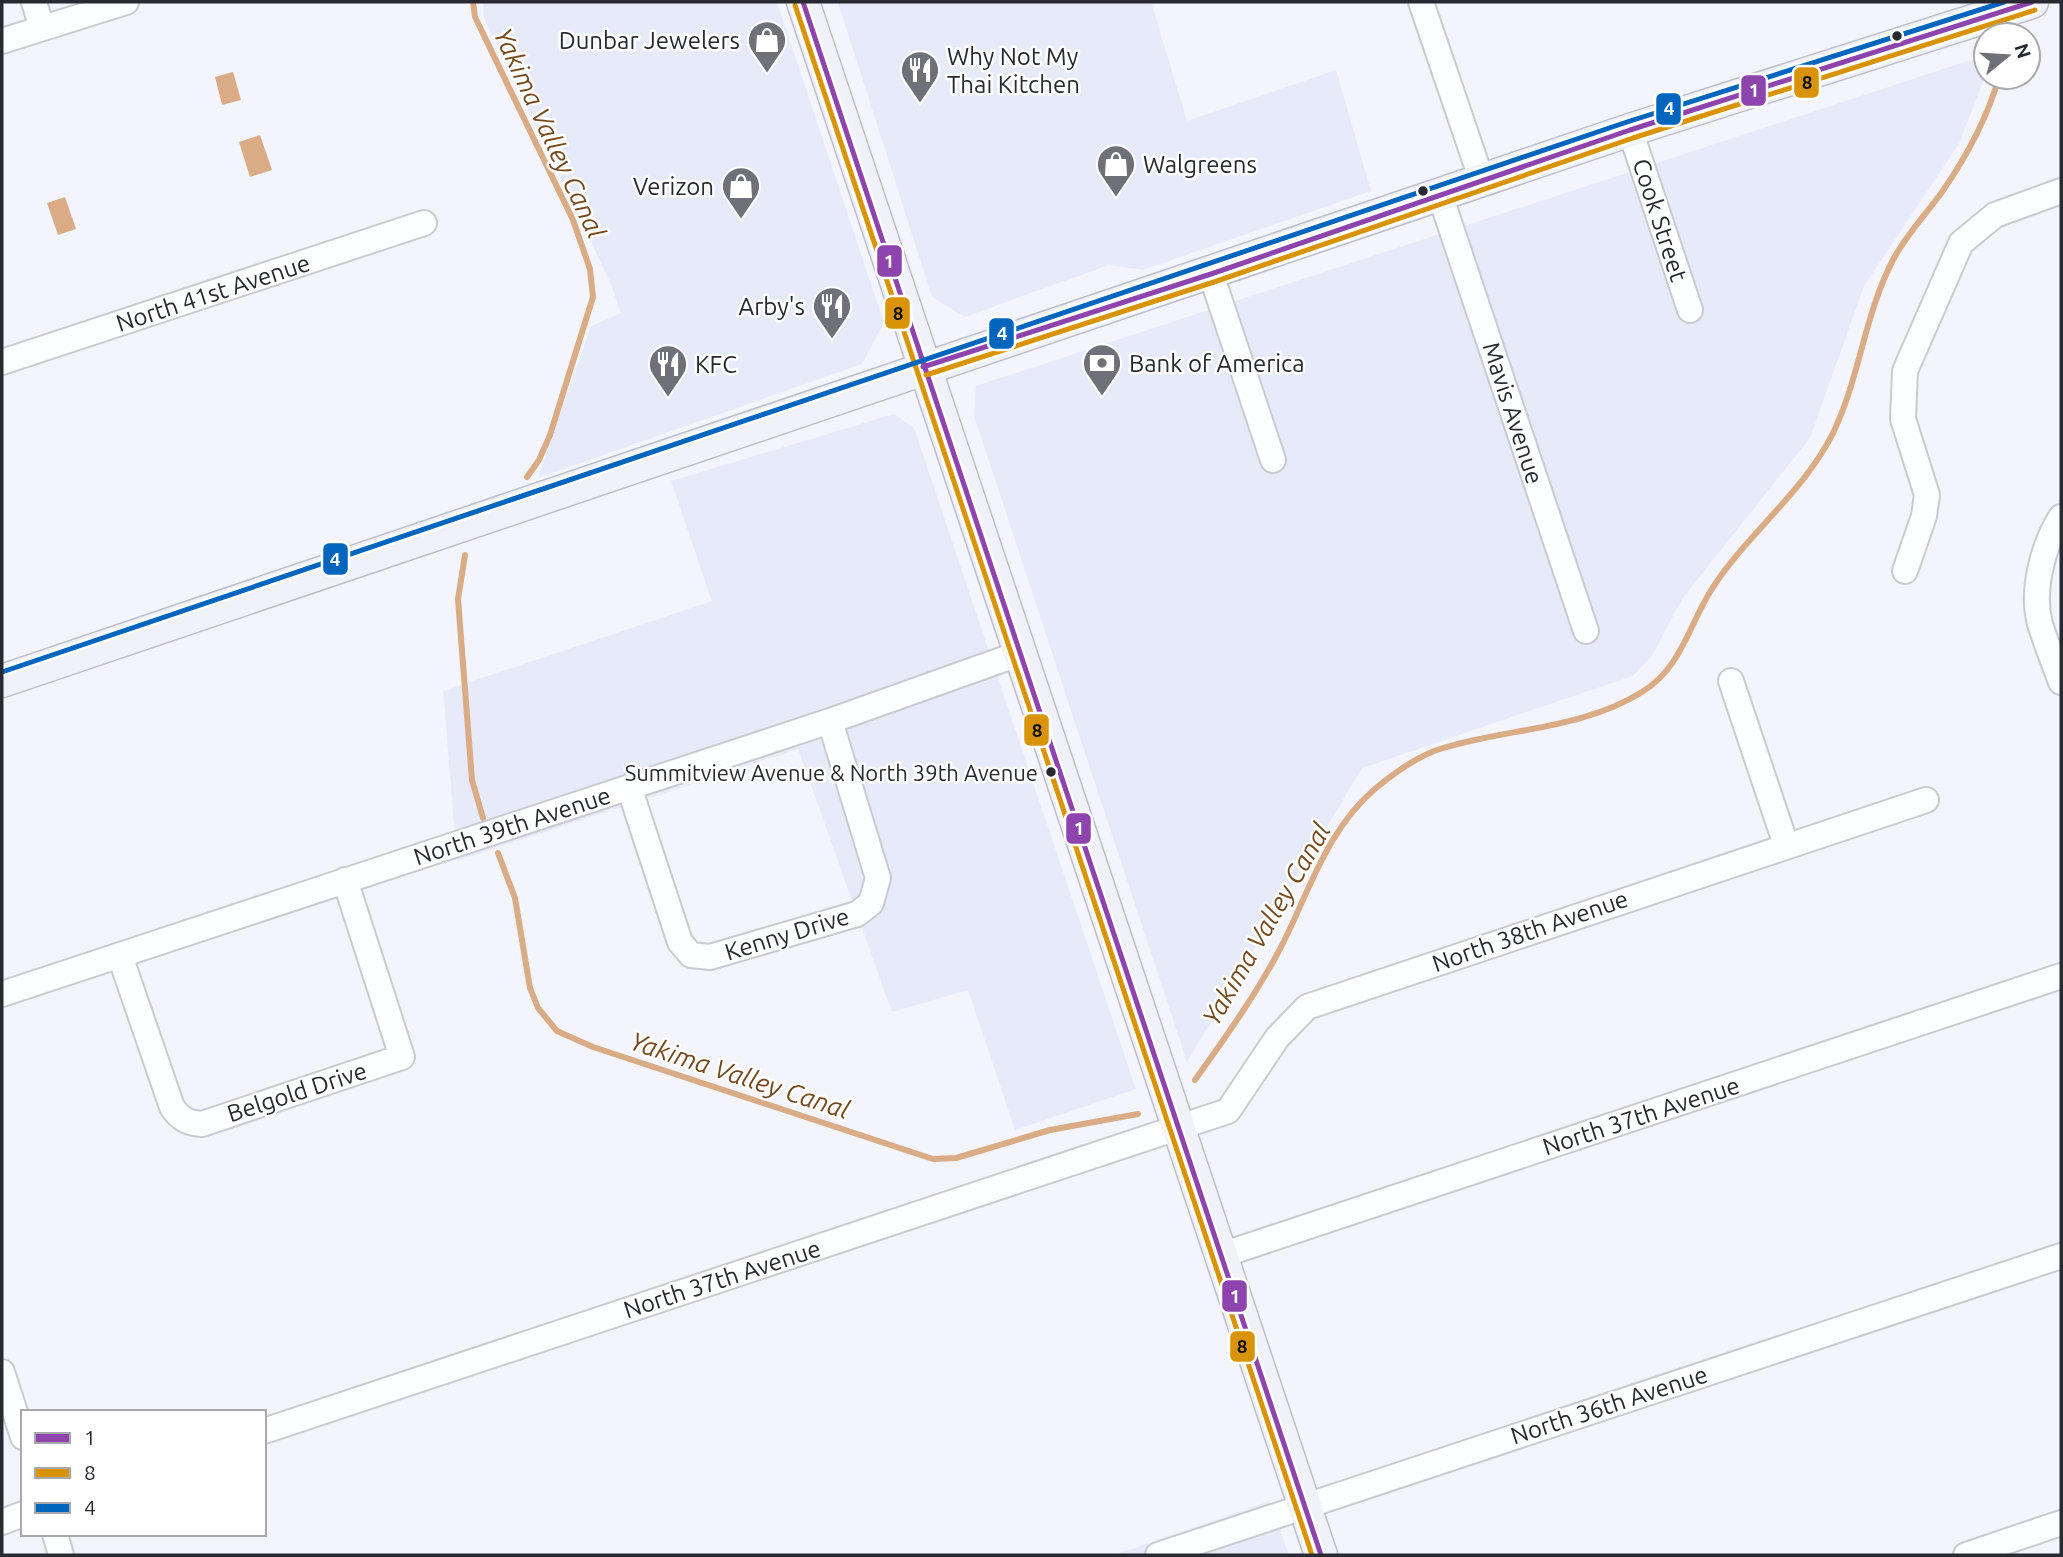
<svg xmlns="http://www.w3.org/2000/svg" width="2063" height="1557" font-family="Ubuntu,sans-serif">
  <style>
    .built { fill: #e7eaf9 }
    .water { fill: #d9ac86 }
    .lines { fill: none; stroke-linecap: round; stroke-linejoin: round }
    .stream { stroke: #d9ac86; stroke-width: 6 }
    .minor-casing { stroke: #cacbd2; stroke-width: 28 }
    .major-casing { stroke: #bcbeca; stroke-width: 35 }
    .minor { stroke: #fdfeff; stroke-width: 24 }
    .major { stroke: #f1f2f9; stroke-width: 32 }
    .bus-1-casing { stroke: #fff; stroke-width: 10 }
    .bus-2-casing { stroke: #fff; stroke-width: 10 }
    .bus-3-casing { stroke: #fff; stroke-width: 10 }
    .bus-1 { stroke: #8e44ad; stroke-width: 5 }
    .bus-2 { stroke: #d89307; stroke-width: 5 }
    .bus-3 { stroke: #0065bd; stroke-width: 5 }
    .bus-dot { fill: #282931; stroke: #fff; stroke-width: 2.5 }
    .labels { text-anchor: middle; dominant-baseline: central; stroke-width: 5; stroke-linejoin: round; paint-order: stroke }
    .bus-label { font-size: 22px; fill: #282931; stroke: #fff; text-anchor: end }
    .poi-label { font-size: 24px; fill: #282931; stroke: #fff; text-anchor: start }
    .street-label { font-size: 24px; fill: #282931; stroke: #fff }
    .water-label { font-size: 26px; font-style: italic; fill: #75491e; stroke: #fff }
    .line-badge { stroke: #fff; stroke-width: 2.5 }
    .badge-label { font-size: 19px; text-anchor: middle; font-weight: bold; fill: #fff }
    .pale-badge-label { font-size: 19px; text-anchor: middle; font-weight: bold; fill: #111 }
  </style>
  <rect width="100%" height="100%" fill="#f4f5fc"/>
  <path class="built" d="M483,2H777L884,323L862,364L538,478L591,326L621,313L610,282L484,18Z
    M838,2H1151L1187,121L1336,70L1371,191L1143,270L1109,265L965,317L932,297Z
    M1986,55V74L1959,144L1864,286L1810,438L1682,599L1652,656L1633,676L1362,768L1187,1062L974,416L976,386Z
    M894,414L914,428L1136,1089L1015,1130L968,990L892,1012L798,749L457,861L443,691L712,601L671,481Z
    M1270,1501L1289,1555H1114Z"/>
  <path class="water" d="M233,72L241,100L222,105L215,77Z
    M260,135L272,170L250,177L239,142Z
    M65,197L76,229L58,235L47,203Z"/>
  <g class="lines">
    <path class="stream" d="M473,2L475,17L573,220L590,269L593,297L550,435L539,460L527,477
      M465,555L458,599L472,780L483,818
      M498,853L515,898L530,988L538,1008L557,1031L593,1047L933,1159L956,1158L1050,1130L1138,1114
      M1195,1080C1225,1038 1255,996 1280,949C1309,893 1326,830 1376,788C1393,774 1414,759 1434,751C1501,728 1580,731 1642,692C1680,669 1688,628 1710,592C1745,535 1804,493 1834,431C1860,376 1865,312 1894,258C1907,234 1926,214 1942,192C1967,156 1987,119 1999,77"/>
    <g class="minor-casing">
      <path id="minor" d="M34,2L42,28
        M1421,2L1482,181
        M2,41L126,2
        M1630,130L1690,310
        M1440,195L1586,631
        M1211,274L1273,460
        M2,362L424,223
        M2061,517C2043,545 2031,591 2040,624C2046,643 2054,663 2061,682
        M1905,571L1924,516L1927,495L1903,419L1905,371L1961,243L1995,215L2061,191
        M1731,681L1786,845
        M629,787L680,942L691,955L710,957L857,914L871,903L878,878L830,721
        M120,956L172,1107C180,1119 188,1123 202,1124L402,1057L345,880
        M2,994L830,721L1021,653
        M1222,1255L2061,976
        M2,1372L23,1437
        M264,1431L1228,1111L1277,1038L1307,1007L1926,800
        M2,1522L23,1514
        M55,1534L61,1555
        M1158,1555L2061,1256
        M1966,1555L2061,1523"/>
    </g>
    <g class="major-casing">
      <path id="major" d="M803,2L1321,1555
        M2,681L1630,130L2032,2"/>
    </g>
    <use href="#minor" class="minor"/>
    <use href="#major" class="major"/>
    <g class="bus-1-casing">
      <path id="bus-1" d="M803,2L1321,1555
        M923,367L1211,274L1630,130L2032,2"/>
    </g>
    <g class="bus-2-casing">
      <path id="bus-2" d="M795,5L1312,1555
        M926,375L1214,282L1633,138L2035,10"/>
    </g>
    <g class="bus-3-casing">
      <path id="bus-3" d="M2,672L1627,122L2004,2"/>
    </g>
    <use href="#bus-1" class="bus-1"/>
    <use href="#bus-2" class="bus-2"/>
    <use href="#bus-3" class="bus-3"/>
  </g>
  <defs>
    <g id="shop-pin" transform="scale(2.0125)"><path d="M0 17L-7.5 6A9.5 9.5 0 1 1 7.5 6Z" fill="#6f7078" stroke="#fff"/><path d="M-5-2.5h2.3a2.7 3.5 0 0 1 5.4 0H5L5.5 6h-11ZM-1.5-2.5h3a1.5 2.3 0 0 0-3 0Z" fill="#fff"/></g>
    <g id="restaurant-pin" transform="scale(2.0125)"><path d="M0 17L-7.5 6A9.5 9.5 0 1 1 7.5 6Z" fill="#6f7078" stroke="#fff"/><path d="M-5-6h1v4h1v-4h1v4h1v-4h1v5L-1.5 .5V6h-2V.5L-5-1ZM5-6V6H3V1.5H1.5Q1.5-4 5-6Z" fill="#fff"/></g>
    <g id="bank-pin" transform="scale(2.0125)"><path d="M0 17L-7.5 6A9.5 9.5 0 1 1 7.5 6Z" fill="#6f7078" stroke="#fff"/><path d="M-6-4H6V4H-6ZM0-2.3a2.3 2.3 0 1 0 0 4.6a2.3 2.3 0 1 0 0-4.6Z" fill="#fff"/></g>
  </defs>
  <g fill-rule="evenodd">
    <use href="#shop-pin" x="767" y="40"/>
    <use href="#restaurant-pin" x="920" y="70"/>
    <use href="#shop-pin" x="1116" y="164"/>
    <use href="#shop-pin" x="741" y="186"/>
    <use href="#restaurant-pin" x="832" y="306"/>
    <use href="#bank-pin" x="1102" y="363"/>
    <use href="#restaurant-pin" x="668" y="364"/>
  </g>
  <g class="bus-dot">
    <circle cx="1897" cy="36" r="6"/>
    <circle cx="1423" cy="191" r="6"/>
    <circle cx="1051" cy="772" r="6"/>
  </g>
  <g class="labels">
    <g class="bus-label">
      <text x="1038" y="772">Summitview Avenue &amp; North 39th Avenue</text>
    </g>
    <g class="poi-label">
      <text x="740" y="40" text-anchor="end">Dunbar Jewelers</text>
      <text x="947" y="56">Why Not My<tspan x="947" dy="28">Thai Kitchen</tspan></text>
      <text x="1143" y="164">Walgreens</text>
      <text x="714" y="186" text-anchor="end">Verizon</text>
      <text x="805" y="306" text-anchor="end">Arby's</text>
      <text x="1129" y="363">Bank of America</text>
      <text x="695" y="364">KFC</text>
    </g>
    <g class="street-label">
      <text transform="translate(1660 220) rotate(72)">Cook Street</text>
      <text transform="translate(213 293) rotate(-18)">North 41st Avenue</text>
      <text transform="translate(1513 413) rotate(72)">Mavis Avenue</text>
      <text transform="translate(512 826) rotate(-18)">North 39th Avenue</text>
      <text transform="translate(1530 931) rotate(-19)">North 38th Avenue</text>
      <text transform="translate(787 934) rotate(-17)">Kenny Drive</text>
      <text transform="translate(297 1092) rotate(-18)">Belgold Drive</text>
      <text transform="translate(1641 1116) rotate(-18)">North 37th Avenue</text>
      <text transform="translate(722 1279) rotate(-18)">North 37th Avenue</text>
      <text transform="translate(1609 1405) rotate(-18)">North 36th Avenue</text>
    </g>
    <g class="water-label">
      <text transform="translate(550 133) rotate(65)">Yakima Valley Canal</text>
      <text transform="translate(1266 924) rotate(-60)">Yakima Valley Canal</text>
      <text transform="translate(740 1075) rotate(18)">Yakima Valley Canal</text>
    </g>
  </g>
  <g class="line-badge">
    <rect x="1793" y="66" width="27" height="33" rx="7" fill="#d89307"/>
    <rect x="1740" y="74" width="27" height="33" rx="7" fill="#8e44ad"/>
    <rect x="1655" y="92" width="27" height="34" rx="7" fill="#0065bd"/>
    <rect x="876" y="244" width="27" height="34" rx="7" fill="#8e44ad"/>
    <rect x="884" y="296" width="27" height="34" rx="7" fill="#d89307"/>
    <rect x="988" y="317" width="27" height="33" rx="7" fill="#0065bd"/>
    <rect x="322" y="542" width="27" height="34" rx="7" fill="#0065bd"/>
    <rect x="1023" y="713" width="27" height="34" rx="7" fill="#d89307"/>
    <rect x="1065" y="812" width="27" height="33" rx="7" fill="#8e44ad"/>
    <rect x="1221" y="1279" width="27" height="34" rx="7" fill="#8e44ad"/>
    <rect x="1229" y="1330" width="27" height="33" rx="7" fill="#d89307"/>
  </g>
  <g class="badge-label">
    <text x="1754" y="97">1</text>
    <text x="1669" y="115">4</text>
    <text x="889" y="268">1</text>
    <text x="1002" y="340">4</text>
    <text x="335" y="566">4</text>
    <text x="1079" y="835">1</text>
    <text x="1235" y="1303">1</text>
  </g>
  <g class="pale-badge-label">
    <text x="1807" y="89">8</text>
    <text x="898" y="320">8</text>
    <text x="1037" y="737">8</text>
    <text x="1242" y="1353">8</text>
  </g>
  <rect width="2063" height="1557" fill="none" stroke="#282931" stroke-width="7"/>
  <rect x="21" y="1410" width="245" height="126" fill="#ffffff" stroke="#a9a9ad" stroke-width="2"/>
  <rect x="35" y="1433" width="35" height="10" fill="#8e44ad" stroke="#a9a9ad" stroke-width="2"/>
  <text x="84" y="1445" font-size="21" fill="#282931">1</text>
  <rect x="35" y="1468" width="35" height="10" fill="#d89307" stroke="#a9a9ad" stroke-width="2"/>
  <text x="84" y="1480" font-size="21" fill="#282931">8</text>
  <rect x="35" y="1503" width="35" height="10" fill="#0065bd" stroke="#a9a9ad" stroke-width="2"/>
  <text x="84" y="1515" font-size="21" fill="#282931">4</text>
  <g transform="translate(2007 56) rotate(72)"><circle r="33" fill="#ffffff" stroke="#a9a9ad" stroke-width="2"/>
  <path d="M0-5L12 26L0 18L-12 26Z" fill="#6f7078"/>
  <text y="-10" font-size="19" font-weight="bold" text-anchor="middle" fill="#282931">N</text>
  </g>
</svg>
